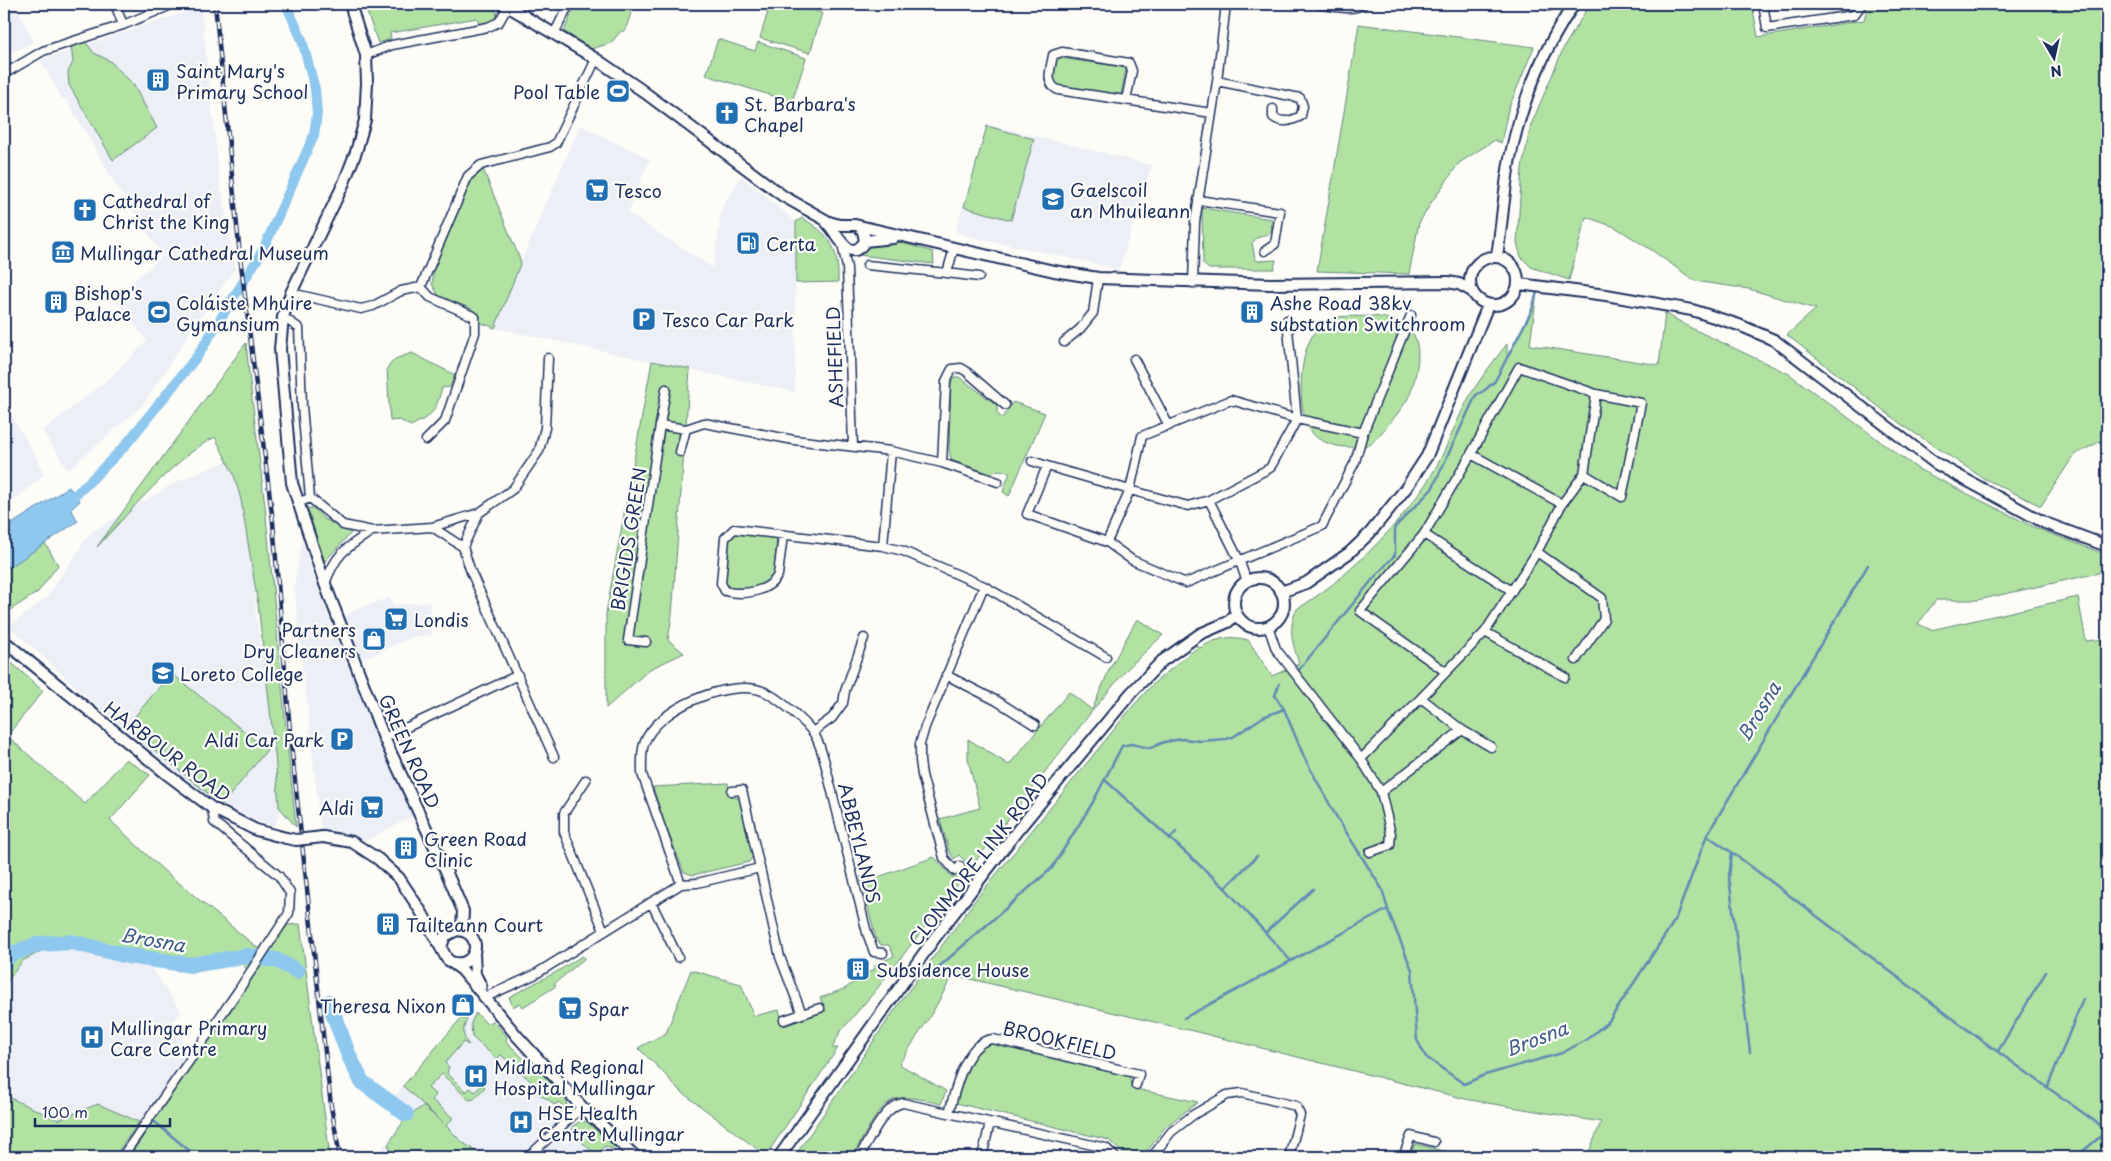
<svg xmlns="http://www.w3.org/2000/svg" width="2111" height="1161" font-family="'Playpen Sans',sans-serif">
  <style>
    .built { fill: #edeff7 }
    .green { fill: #b1e2a2; stroke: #668880 }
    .water { fill: #8fc8ef; stroke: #618bb5 }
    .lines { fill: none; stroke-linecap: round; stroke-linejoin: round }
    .stream { stroke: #618bb5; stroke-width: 2.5 }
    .canal { stroke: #8fc8ef; stroke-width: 10 }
    .river { stroke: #8fc8ef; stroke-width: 16 }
    .street-casing { stroke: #1b2f5e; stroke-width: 11 }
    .secondary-casing { stroke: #1b2f5e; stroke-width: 14 }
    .street { stroke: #fdfcf7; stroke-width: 8 }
    .secondary { stroke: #fdfcf7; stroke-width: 10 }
    .rail-casing { stroke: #1b2f5e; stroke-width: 4.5 }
    .rail { stroke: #fdfcf7; stroke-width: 2.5; stroke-dasharray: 8; stroke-linecap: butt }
    .secondary-bridge-casing { stroke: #1b2f5e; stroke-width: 14; stroke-linecap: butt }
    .secondary-bridge { stroke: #fdfcf7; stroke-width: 10 }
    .labels { text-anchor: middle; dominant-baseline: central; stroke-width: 4.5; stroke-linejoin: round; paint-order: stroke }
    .poi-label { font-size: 18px; fill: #1b2f5e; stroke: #fdfcf7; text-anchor: start }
    .street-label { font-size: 18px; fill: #1b2f5e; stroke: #fdfcf7 }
    .water-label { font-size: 19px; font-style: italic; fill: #3e5d8a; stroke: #fdfcf7 }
  </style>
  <rect width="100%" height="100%" fill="#fdfcf7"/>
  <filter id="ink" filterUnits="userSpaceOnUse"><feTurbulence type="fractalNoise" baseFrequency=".02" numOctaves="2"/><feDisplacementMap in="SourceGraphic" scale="10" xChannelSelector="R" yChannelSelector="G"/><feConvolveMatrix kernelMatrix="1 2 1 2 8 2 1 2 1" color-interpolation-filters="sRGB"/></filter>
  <g filter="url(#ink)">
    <path class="built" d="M4,4H15L34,42L4,56Z
      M201,7L219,175L235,269L199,319L142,406L68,470L42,431L111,377L147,341L113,298L163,256L118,189L66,99H62L41,60Z
      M987,124L1152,165L1119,269L955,233Z
      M580,125L650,159L628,213L713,268L722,207L741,176L796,222L795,392L495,328L521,262Z
      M4,403L38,460L44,475L4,509Z
      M247,453L256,617L286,797L274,827L223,809L112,720L9,626L46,598L90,533L178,481Z
      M302,540L318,588L377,739L415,815L365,841L321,831L294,586Z
      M390,597L393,605L430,602L432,635L413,637L360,660L344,617L358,609Z
      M67,938L150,966L182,1012L169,1024L191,1049L139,1122L98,1104L58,1121L4,1095V986L22,961Z
      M472,1010L565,1101L627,1157H376L404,1119L387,1105L462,1017L465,1019Z"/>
    <path class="green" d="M364,4H470L474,6L487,4L497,12L495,20L479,24L477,18L390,33L391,39L378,43Z
      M576,4H634L625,31H621L611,43L591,49L564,31Z
      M756,4H792L822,13L810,53L760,38L769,8Z
      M1590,4H1752L1758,37L1864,20L1868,4H2107V438L2074,455L2041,506L1983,478L1901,424L1787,335L1816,309L1749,289L1695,281L1653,251L1615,227L1586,217L1569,280L1531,267L1521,257L1517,243L1522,168L1531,125L1564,47Z
      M1359,24L1534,47L1508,110L1501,143L1495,140L1459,163L1431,203L1419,223L1409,274L1317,271Z
      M718,39L755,51L758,42L806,58L792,102L706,75Z
      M85,41L94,53L110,61L133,84L157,128L113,160L69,85L68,72L73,62L71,46Z
      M1060,58L1122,67L1126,69L1121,94L1118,95L1057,86L1053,81L1057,59Z
      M987,126L1034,139L1011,220L964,207Z
      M483,169L521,262L495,328L479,322L480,315L470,308L439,296L432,284L434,269L469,184Z
      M1202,208L1272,219L1271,233L1257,238L1252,243L1255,259L1258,261L1276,260L1274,269H1209L1203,264Z
      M802,218C830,234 839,248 838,282L796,283V222Z
      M889,239L933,252L934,264L859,255L868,244Z
      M1537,292L1530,345L1659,365L1665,313L1691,328L1789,374L1918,469L2036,528L2107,555V571L1978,600H1936L1918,624L1931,630L2078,597L2086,641L2107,639V1157H1587L1601,1122L1470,1100L1197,1032L953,975L931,1015L899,1064L946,1091L941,1104C927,1101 910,1095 895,1099C877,1105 862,1141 852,1157H794L901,1001L977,898L1134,705L1154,683L1198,647L1200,648C1216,638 1230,635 1248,640L1272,676L1299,664C1293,644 1287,628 1297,609C1344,581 1395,530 1425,485C1443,460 1452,430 1466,403C1477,382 1493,362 1507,344V359L1532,310Z
      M1372,316C1406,320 1422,329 1417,367C1415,378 1413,390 1407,400C1397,416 1383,431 1370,445C1351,448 1337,449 1319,439C1294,424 1298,356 1313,335C1316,330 1328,321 1334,318C1342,315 1363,317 1372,316Z
      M246,343C251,398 259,451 265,506C276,613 284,720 296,827L279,807L275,754L258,604L241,500L234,475L215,437C175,457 129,513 97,547Z
      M412,353L455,375L450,387L442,388C435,412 433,416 410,426L400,420L390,421L387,368L395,359Z
      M652,361L690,369L672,615L668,640L684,653L650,669L606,708V613Z
      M953,377H959L997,405V413L1002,418L1013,402L1045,413L1009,496L1003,492L1010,472L998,470L991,474L951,460L949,449L951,379Z
      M309,508H314L324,519L351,533L325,561L321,559L305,513Z
      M739,532L777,537L774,575L765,586L729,589L725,585L729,540L731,535Z
      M45,543L58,565L38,592L4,614V571Z
      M1137,619L1163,635L1127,669L1092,711L876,990L840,1032L832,1048H838L765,1157H757L761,1152L679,1090L659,1068L638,1048L666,1033L691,970L741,984L754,1016L779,1010L784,1026L826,1011L820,998L846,988L866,973L875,969V965L894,956L889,945H881L876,939L860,877L881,876L934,857L952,877L966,862L959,855L954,859L949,851L940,819L980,808L968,759V739L1009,765L1069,692L1092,710L1109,670Z
      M4,656L43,691L7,736L85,804L126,759L150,775L110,820L163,870L259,949L247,969L239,961L199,969L150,966L67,938L22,961L4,986Z
      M171,673L267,750L222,805L126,727Z
      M728,783L731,796L738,798L741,802L753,856L749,862L693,875L684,872L664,822L653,787Z
      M300,924L330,1157H129L275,941L288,925Z
      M582,956L585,958L554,984L556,986L523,1007L520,1003L513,1007L509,997L558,971Z
      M476,1013L487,1024L493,1021L507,1037L506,1041L528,1063H532L566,1099L567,1108L562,1117L558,1118L554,1114V1111L562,1107L560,1102L554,1105C549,1098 539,1096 532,1089L535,1085L501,1055L497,1059L472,1037L471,1023Z
      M469,1014C464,1026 460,1035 469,1045L463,1042L445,1063L449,1067L447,1073L466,1092L470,1088L475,1092L482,1084L485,1087L474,1099L469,1100L442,1074L428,1088L436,1095L432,1100L453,1118L446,1126L462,1142L484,1157H394L388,1145L405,1119L423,1106L443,1123L403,1086L462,1017L465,1019Z
      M991,1044L1130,1077L1131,1088L1198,1102L1165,1127L1143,1157H1126L1109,1140L956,1103C962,1086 971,1048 991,1044Z
      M4,1095L58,1120L98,1104L139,1122L114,1157H4Z
      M581,1121L587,1122L614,1146L612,1149L605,1146L596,1155L572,1133L573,1126Z
      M1415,1144L1468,1157H1409Z"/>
    <path class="water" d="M69,487L80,501L71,509L78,521L4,571V529Z"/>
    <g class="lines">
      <path class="stream" d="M1298,671L1373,579L1395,555V527L1432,489L1476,395L1485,390L1495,381L1532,310L1537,292
        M1279,684L1275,696L1284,709L1304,757L1336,816L1382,889L1389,913L1412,970L1417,1040L1426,1057L1464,1084L1485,1075L1562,1053L1586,1040L1609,1021L1675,920L1707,835L1868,565
        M1105,780L1225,888L1290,960
        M1708,836L1737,856L1980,1039L2107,1130
        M1169,840L1176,832
        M1732,852L1729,877L1750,1052
        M1225,888L1257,856
        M1266,932L1313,889
        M933,972L1052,868L1093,802L1122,746L1131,744L1150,748L1164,742L1182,739L1201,741L1226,739L1233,737L1263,717L1284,709
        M1184,1018L1388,909
        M1998,1051L2046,972
        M2048,1086L2083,999
        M150,1118L197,1157
        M2076,1157L2107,1131"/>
      <path class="canal" d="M64,504L83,488L124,447L198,355L263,250L314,135L317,113L315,89L302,40L286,4"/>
      <path class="river" d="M4,962L9,955L39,944L71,942L128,956L191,965L247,956L276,960L297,971
        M329,1002L349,1056L362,1082L406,1114"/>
      <g class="street-casing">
        <path id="street" d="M115,4L123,25
          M1319,4C1332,6 1352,12 1364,4
          M1546,4L1549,6
          M1763,4L1767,28L1854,15L1862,4
          M554,34L569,4
          M366,55L392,45L488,27L499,22L508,6
          M4,74L43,51L123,25L169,6
          M1217,81L1300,98L1303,106L1301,116C1291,121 1282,124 1273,117V109
          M1126,100L1132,71L1129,63L1062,52L1053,55C1051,68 1044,83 1058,90L1212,113
          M1198,200L1280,212L1275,244L1265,251
          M842,244L847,268L853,446
          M867,265L947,273L954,248
          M947,273L979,277
          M1193,283L1195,222L1217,81L1226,4
          M421,287L468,176L481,165L550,147L556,143L596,59
          M421,287L430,297L475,317V333L445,421L426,440
          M291,293L361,309L373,306L401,291L421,287
          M283,317L299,328L302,406L310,498L297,503
          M1064,342L1080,329L1093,313L1098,278
          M1134,359L1169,426
          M666,389L660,425L686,429
          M1297,419L1363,433L1355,462L1322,526L1186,583L1132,560L1107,542L1130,490L1188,506L1209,500L1270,468Z
          M1363,433L1411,315
          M891,451L883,546L903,551L984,586L1106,657
          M680,452L686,429L704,423L794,440L891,451L942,463L998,482
          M1471,454L1519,367L1596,394L1641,403L1622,497L1584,474
          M1032,461L1047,466
          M942,463L946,381L952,369L961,368L966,371L1005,405
          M310,498L343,525L372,531L432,527L479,513L513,489L539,451L545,428L548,358
          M1209,500L1240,562L1247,582
          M1562,504L1584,474L1596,394
          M432,527L463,547L471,572L554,757
          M1424,534L1360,611L1446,672
          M783,535L778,575C769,592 743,596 725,591L721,583L725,538L734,529L883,546
          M1107,542L1027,514L1047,466L1130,490L1142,436L1231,400L1297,419L1287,320
          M463,547L479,513
          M325,584C336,553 346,548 372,531
          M1512,591L1424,534L1471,454L1562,504L1537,552
          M1268,626L1276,649L1361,759L1381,792L1391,834L1390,845L1370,852
          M1485,632L1537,552L1602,598L1604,619L1576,660
          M646,642L628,640L660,425
          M946,675L997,701L1035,725
          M1421,698L1485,632L1565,677
          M813,732L832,718L843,703L845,691L864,638
          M384,738L518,675
          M1361,759L1421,698L1462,730
          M586,780L564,813V832L604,931
          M732,791L742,790L760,868
          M1381,792L1462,730L1491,747
          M960,866L955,871L944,858L922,775L920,761V744L925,727L984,586
          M681,884L697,883L760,868L780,957L802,1014
          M651,902L678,957
          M488,996L534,975L681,884L642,774C642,764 641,753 644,744C656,708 731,677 765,692C780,699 802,719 812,731C818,738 821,750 824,759L867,933L874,952L883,953
          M784,1020L820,1008
          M949,1113C955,1091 965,1041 993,1039L1139,1074L1136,1085
          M122,1157L238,991L289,913L290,893L279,876L214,822L212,808
          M528,1157L582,1107
          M859,1157C869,1141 883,1106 903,1103L1106,1148L1115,1157
          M982,1157L990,1123
          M1152,1157L1171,1132L1193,1115L1227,1095L1242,1093L1296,1106L1300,1115L1289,1157
          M1403,1157L1411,1136L1434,1142"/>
      </g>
      <g class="secondary-casing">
        <path id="secondary" d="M350,4L366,55L367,83L365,120L356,152L343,185L291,293L283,317L280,349L292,483L325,584L384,738L446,871L463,911L462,930
          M504,4L596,59L640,89L783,196L829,222L839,225H855L1054,271L1098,278L1270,284L1448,282L1459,284L1472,291
          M827,223C838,233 849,266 865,241L863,231L858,226
          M865,241L893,238
          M1497,256C1502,224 1504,190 1510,158C1521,103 1543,50 1574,4
          M1470 281a24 24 0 1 1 48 0a24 24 0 1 1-48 0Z
          M1519,284L1606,295L1692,310L1739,325L1774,340L1935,463L2045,523L2107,546
          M1234 603a25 25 0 1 1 50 0a25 25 0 1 1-50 0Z
          M1281,592L1306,583L1349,553L1370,533L1406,488L1427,456L1488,305
          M4,641L168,775L212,808L256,830L286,838
          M323,837L352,842L378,859L399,878L422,913L447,959L462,970L517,1036L582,1107L636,1157
          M441,947L445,936L457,930C486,932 477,971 451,962
          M474,953L475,974L481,986
          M779,1157L934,939L1017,831L1131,693L1162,661L1200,634L1228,622L1236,614"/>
      </g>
      <use href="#street" class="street"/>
      <use href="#secondary" class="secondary"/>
      <g class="rail-casing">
        <path id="rail" d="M215,4L240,256L273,522L291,744L331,1106L340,1157"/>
      </g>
      <use href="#rail" class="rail"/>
      <g class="secondary-bridge-casing">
        <path id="secondary-bridge" d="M286,838L296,840L323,837"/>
      </g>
      <use href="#secondary-bridge" class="secondary-bridge"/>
    </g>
  </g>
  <defs>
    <g id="building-square" transform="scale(1.25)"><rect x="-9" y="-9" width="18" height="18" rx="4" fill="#1f6fb2" stroke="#fdfcf7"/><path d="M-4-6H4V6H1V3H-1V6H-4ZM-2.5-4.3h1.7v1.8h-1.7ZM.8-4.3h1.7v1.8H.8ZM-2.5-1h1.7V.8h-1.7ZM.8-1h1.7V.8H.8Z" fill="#fff"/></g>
    <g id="stadium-square" transform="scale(1.25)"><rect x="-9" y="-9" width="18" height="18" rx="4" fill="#1f6fb2" stroke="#fdfcf7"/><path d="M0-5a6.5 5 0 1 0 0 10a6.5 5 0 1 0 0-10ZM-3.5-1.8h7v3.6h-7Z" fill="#fff"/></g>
    <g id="church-square" transform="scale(1.25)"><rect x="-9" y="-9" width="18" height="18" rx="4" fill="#1f6fb2" stroke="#fdfcf7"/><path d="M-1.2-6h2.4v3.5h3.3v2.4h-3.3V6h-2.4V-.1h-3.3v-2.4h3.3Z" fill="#fff"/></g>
    <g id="supermarket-square" transform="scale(1.25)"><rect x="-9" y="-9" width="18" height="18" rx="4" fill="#1f6fb2" stroke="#fdfcf7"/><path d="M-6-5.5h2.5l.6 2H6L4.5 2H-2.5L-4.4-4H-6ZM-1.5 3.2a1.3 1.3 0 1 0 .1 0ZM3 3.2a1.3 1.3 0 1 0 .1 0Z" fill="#fff"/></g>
    <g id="school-square" transform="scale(1.25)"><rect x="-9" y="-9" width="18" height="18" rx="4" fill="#1f6fb2" stroke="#fdfcf7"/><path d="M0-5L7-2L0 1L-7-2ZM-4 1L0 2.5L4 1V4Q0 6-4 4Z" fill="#fff"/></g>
    <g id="fuel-square" transform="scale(1.25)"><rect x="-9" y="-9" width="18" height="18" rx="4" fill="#1f6fb2" stroke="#fdfcf7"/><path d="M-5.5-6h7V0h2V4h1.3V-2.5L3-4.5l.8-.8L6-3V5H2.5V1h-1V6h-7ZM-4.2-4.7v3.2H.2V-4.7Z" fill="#fff"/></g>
    <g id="museum-square" transform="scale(1.25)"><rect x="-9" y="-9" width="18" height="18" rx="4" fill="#1f6fb2" stroke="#fdfcf7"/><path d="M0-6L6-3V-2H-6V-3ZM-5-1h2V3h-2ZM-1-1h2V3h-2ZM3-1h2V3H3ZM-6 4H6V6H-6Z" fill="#fff"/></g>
    <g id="parking-square" transform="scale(1.25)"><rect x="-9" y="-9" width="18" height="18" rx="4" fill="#1f6fb2" stroke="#fdfcf7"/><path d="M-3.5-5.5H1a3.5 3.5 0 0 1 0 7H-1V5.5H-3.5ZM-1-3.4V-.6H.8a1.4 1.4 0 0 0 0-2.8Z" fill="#fff"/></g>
    <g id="shop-square" transform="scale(1.25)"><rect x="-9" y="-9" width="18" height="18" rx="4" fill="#1f6fb2" stroke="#fdfcf7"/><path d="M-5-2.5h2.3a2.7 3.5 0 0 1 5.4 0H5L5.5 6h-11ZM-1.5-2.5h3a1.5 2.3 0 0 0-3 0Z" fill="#fff"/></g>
    <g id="hospital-square" transform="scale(1.25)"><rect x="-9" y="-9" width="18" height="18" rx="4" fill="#1f6fb2" stroke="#fdfcf7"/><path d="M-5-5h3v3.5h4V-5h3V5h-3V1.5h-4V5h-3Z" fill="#fff"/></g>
  </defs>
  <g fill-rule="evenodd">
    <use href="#building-square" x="158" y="80"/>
    <use href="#stadium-square" x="618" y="91"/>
    <use href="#church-square" x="727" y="113"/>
    <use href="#supermarket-square" x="597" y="190"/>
    <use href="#school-square" x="1053" y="199"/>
    <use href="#church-square" x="85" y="210"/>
    <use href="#fuel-square" x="748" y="243"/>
    <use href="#museum-square" x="63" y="252"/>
    <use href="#building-square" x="56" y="302"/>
    <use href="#stadium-square" x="159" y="312"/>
    <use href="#building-square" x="1252" y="312"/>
    <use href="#parking-square" x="644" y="319"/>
    <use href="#supermarket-square" x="396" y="619"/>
    <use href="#shop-square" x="374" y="639"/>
    <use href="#school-square" x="163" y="673"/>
    <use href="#parking-square" x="342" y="739"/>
    <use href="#supermarket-square" x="372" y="807"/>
    <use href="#building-square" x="406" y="848"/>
    <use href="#building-square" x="388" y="924"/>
    <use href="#building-square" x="858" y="969"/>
    <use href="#shop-square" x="463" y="1005"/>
    <use href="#supermarket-square" x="570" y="1008"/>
    <use href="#hospital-square" x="92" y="1037"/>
    <use href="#hospital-square" x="476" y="1076"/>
    <use href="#hospital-square" x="521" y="1122"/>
  </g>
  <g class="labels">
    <g class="poi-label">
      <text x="176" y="70">Saint Mary's<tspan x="176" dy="21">Primary School</tspan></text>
      <text x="600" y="91" text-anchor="end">Pool Table</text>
      <text x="744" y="103">St. Barbara's<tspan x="744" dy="21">Chapel</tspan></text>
      <text x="1070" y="189">Gaelscoil<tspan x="1070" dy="21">an Mhuileann</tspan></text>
      <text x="614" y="190">Tesco</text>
      <text x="102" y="200">Cathedral of<tspan x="102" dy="21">Christ the King</tspan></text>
      <text x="766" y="243">Certa</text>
      <text x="80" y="252">Mullingar Cathedral Museum</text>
      <text x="74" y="292">Bishop's<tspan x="74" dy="21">Palace</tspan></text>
      <text x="176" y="302">Coláiste Mhuire<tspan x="176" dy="21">Gymansium</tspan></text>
      <text x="1270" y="302">Ashe Road 38kv<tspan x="1270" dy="21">substation Switchroom</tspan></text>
      <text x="662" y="319">Tesco Car Park</text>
      <text x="414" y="619">Londis</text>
      <text x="356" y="629" text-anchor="end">Partners<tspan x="356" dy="21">Dry Cleaners</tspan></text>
      <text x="180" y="673">Loreto College</text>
      <text x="324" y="739" text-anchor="end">Aldi Car Park</text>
      <text x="354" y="807" text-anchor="end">Aldi</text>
      <text x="424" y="838">Green Road<tspan x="424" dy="21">Clinic</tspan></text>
      <text x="406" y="924">Tailteann Court</text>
      <text x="876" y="969">Subsidence House</text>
      <text x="446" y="1005" text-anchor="end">Theresa Nixon</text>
      <text x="588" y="1008">Spar</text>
      <text x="110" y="1027">Mullingar Primary<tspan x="110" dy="21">Care Centre</tspan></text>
      <text x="494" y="1066">Midland Regional<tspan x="494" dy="21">Hospital Mullingar</tspan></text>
      <text x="538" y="1112">HSE Health<tspan x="538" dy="21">Centre Mullingar</tspan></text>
    </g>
    <g class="street-label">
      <text transform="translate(834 357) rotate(-92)">ASHEFIELD</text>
      <text transform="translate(628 539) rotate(-81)">BRIGIDS GREEN</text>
      <text transform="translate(168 751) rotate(37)">HARBOUR ROAD</text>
      <text transform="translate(410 751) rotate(66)">GREEN ROAD</text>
      <text transform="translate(860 843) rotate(76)">ABBEYLANDS</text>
      <text transform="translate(978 859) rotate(-52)">CLONMORE LINK ROAD</text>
      <text transform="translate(1060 1040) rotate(13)">BROOKFIELD</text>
    </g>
    <g class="water-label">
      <text transform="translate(1758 711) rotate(-59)">Brosna</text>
      <text transform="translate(153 939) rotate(10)">Brosna</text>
      <text transform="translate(1536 1038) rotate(-21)">Brosna</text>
    </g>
  </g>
  <rect width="2111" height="1161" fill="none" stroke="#fdfcf7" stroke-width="20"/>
  <rect x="10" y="10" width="2091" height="1141" fill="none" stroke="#1b2f5e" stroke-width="2" filter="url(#ink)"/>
  <g transform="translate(2054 58) rotate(171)" stroke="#fdfcf7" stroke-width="4" paint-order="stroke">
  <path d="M0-4L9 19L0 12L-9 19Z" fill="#1b2f5e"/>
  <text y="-8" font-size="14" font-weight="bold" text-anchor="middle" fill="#1b2f5e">N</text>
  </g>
  <path d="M35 1118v8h135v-8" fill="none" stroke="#1b2f5e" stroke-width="2.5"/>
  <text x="42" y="1118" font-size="15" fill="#1b2f5e" stroke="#fdfcf7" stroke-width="4" paint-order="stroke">100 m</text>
</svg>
